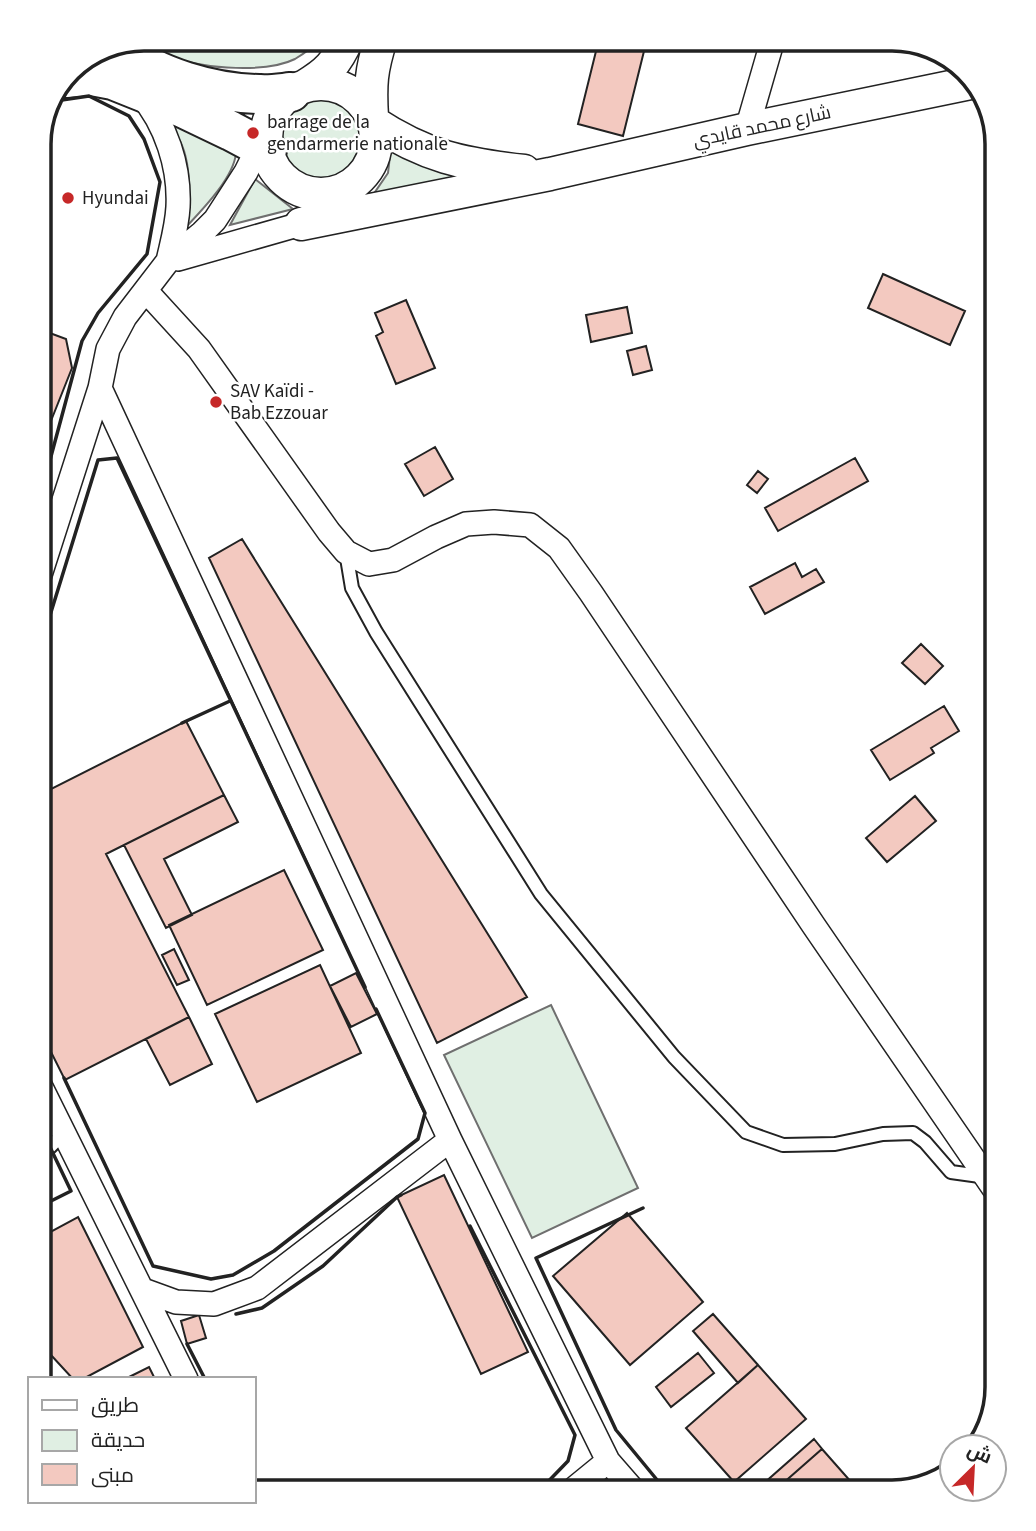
<svg xmlns="http://www.w3.org/2000/svg" width="1036" height="1531" font-family="'Source Sans 3',Cairo,sans-serif">
  <style>
    .green { fill: #e0efe3; stroke: #6f6f6f; stroke-width: 2 }
    .building { fill: #f3c9c0; stroke: #222; stroke-width: 2 }
    .lines { fill: none; stroke-linecap: round; stroke-linejoin: round }
    .service-casing { stroke: #222; stroke-width: 16 }
    .minor-casing { stroke: #222; stroke-width: 26 }
    .secondary-casing { stroke: #222; stroke-width: 35 }
    .motorway-casing { stroke: #222; stroke-width: 42 }
    .service { stroke: #fff; stroke-width: 12 }
    .minor { stroke: #fff; stroke-width: 23 }
    .secondary { stroke: #fff; stroke-width: 32 }
    .motorway { stroke: #fff; stroke-width: 38 }
    .wall { stroke: #222; stroke-width: 3.5 }
    .poi-dot { fill: #c62828; stroke: #fff; stroke-width: 2.5 }
    .labels { text-anchor: middle; dominant-baseline: central; stroke-width: 5; stroke-linejoin: round; paint-order: stroke }
    .poi-label { font-size: 19px; fill: #222; stroke: #fff; text-anchor: start }
    .street-label { font-size: 19px; fill: #222; stroke: #fff }
    .rim { fill: none; stroke: #222; stroke-width: 3.5 }
  </style>
  <rect width="100%" height="100%" fill="#fff"/>
  <path class="green" d="M142,39H321C313,47 305,53 295,59C267,73 205,69 176,58C164,53 152,46 142,39Z
    M278 138a41 41 0 1 1 82 0a41 41 0 1 1-82 0Z
    M167,122L236,153C234,177 203,209 187,226C190,200 192,165 180,141C176,135 171,128 167,122Z
    M391,147L469,179L373,195L388,173Z
    M255,179L293,209L230,225Z
    M551,1005L638,1188L532,1238L444,1055Z"/>
  <path class="building" d="M599,39H647L623,136L578,124Z
    M829,39H860L857,47Z
    M883,274L965,311L950,345L868,308Z
    M406,300L435,368L396,384L376,336L383,332L375,313Z
    M627,307L632,333L591,342L586,315Z
    M39,329L66,339L72,368L39,451Z
    M646,346L652,370L633,375L627,351Z
    M435,447L453,479L424,496L405,464Z
    M855,458L868,481L778,531L765,508Z
    M758,471L768,479L757,493L747,485Z
    M242,539L527,997L437,1043L209,558Z
    M795,563L802,577L816,569L824,582L765,614L750,587Z
    M921,644L943,666L925,684L902,663Z
    M944,706L959,731L931,748L934,753L890,780L871,750Z
    M997,708V729H993L992,709Z
    M186,721L224,795L106,854L189,1017L65,1080L39,1028V795Z
    M224,795L238,822L164,859L192,915L166,928L124,845Z
    M915,796L936,821L887,862L866,838Z
    M284,870L323,950L207,1005L169,925Z
    M174,949L189,980L177,985L162,955Z
    M320,965L361,1053L257,1102L215,1014Z
    M356,973L377,1014L351,1027L330,986Z
    M189,1017L212,1064L170,1085L146,1039Z
    M444,1175L528,1352L481,1374L397,1197Z
    M627,1213L703,1302L630,1365L553,1276Z
    M78,1217L143,1347L83,1379H73L39,1342V1238Z
    M713,1314L758,1365L738,1383L693,1331Z
    M199,1315L206,1338L187,1344L181,1321Z
    M698,1353L714,1373L671,1407L656,1387Z
    M758,1365L806,1419L734,1482L686,1428Z
    M149,1367L155,1379H125Z
    M814,1439L822,1449L773,1492H754Z
    M822,1449L860,1492H773Z"/>
  <g class="lines">
    <g class="service-casing">
      <path id="service" d="M346,552L352,588L376,632L541,894L674,1057L746,1132L783,1145L835,1144L883,1134L913,1133L925,1142L951,1172L987,1177
        M39,1153L50,1147L63,1134"/>
    </g>
    <g class="minor-casing">
      <path id="minor" d="M140,94C166,124 180,167 178,207C177,226 172,243 168,261
        M747,129L773,39
        M178,259L301,224L320,213L357,181
        M146,291L199,349L329,532L346,552L369,564L393,560L436,537L466,524L494,522L530,525L559,548L591,593L814,926L997,1193
        M100,388L450,1140L608,1461L635,1492
        M39,578L100,388L108,349L125,317L168,261L202,233L215,220L246,172L264,136
        M39,1083L186,1379
        M143,1290L176,1302L214,1304L257,1288L450,1140
        M570,1492L608,1461"/>
    </g>
    <g class="secondary-casing">
      <path id="secondary" d="M266 139a55 55 0 1 1 110 0a55 55 0 1 1-110 0Z
        M305,86C327,73 337,63 347,39
        M372,117C370,85 371,70 381,39
        M373,122C426,157 463,164 524,171
        M301,224L550,174L747,129L975,82"/>
    </g>
    <g class="motorway-casing">
      <path id="motorway" d="M120,48C156,77 213,93 259,94C269,95 281,93 291,92
        M66,78L92,76L113,80L183,108L231,131L267,150"/>
    </g>
    <use href="#service" class="service"/>
    <use href="#minor" class="minor"/>
    <use href="#secondary" class="secondary"/>
    <use href="#motorway" class="motorway"/>
    <path class="wall" d="M39,501L82,341L98,313L147,254L160,182L144,139L129,116L89,96L55,101
      M39,651L98,460L117,458L365,987
      M182,723L230,701
      M64,1078L153,1266L211,1279L233,1275L274,1251L418,1139L425,1113L376,1009
      M39,1207L71,1191L39,1124
      M643,1208L536,1258L616,1430L667,1492
      M470,1226L575,1435L568,1461L538,1492
      M236,1314L262,1308L323,1266L397,1197L401,1195
      M187,1344L205,1379
      M254,1477L262,1492"/>
  </g>
  <g class="poi-dot">
    <circle cx="253" cy="133" r="7"/>
    <circle cx="68" cy="198" r="7"/>
    <circle cx="216" cy="402" r="7"/>
  </g>
  <g class="labels">
    <g class="poi-label">
      <text x="267" y="122">barrage de la<tspan x="267" dy="22">gendarmerie nationale</tspan></text>
      <text x="82" y="198">Hyundai</text>
      <text x="230" y="391">SAV Kaïdi -<tspan x="230" dy="22">Bab Ezzouar</tspan></text>
    </g>
    <g class="street-label">
      <text transform="translate(762 127) rotate(-12)">شارع محمد قايدي</text>
    </g>
  </g>
  <path d="M0 0H1036V1531H0ZM144 51H892A93 93 0 0 1 985 144V1387A93 93 0 0 1 892 1480H144A93 93 0 0 1 51 1387V144A93 93 0 0 1 144 51Z" fill="#fff" fill-rule="evenodd"/>
  <path class="rim" d="M144 51H892A93 93 0 0 1 985 144V1387A93 93 0 0 1 892 1480H144A93 93 0 0 1 51 1387V144A93 93 0 0 1 144 51Z"/>
  <rect x="28" y="1377" width="228" height="126" fill="#ffffff" stroke="#a7a7a7" stroke-width="2"/>
  <rect x="42" y="1400" width="35" height="10" fill="#ffffff" stroke="#a7a7a7" stroke-width="2"/>
  <text x="91" y="1412" font-size="21" fill="#222222">طريق</text>
  <rect x="42" y="1430" width="35" height="21" fill="#e0efe3" stroke="#a7a7a7" stroke-width="2"/>
  <text x="91" y="1447" font-size="21" fill="#222222">حديقة</text>
  <rect x="42" y="1464" width="35" height="21" fill="#f3c9c0" stroke="#a7a7a7" stroke-width="2"/>
  <text x="91" y="1482" font-size="21" fill="#222222">مبنى</text>
  <g transform="translate(973 1468) rotate(24)"><circle r="33" fill="#ffffff" stroke="#a7a7a7" stroke-width="2"/>
  <path d="M0-5L12 26L0 18L-12 26Z" fill="#c62828"/>
  <text y="-10" font-size="19" font-weight="bold" text-anchor="middle" fill="#222222">ش</text>
  </g>
</svg>
